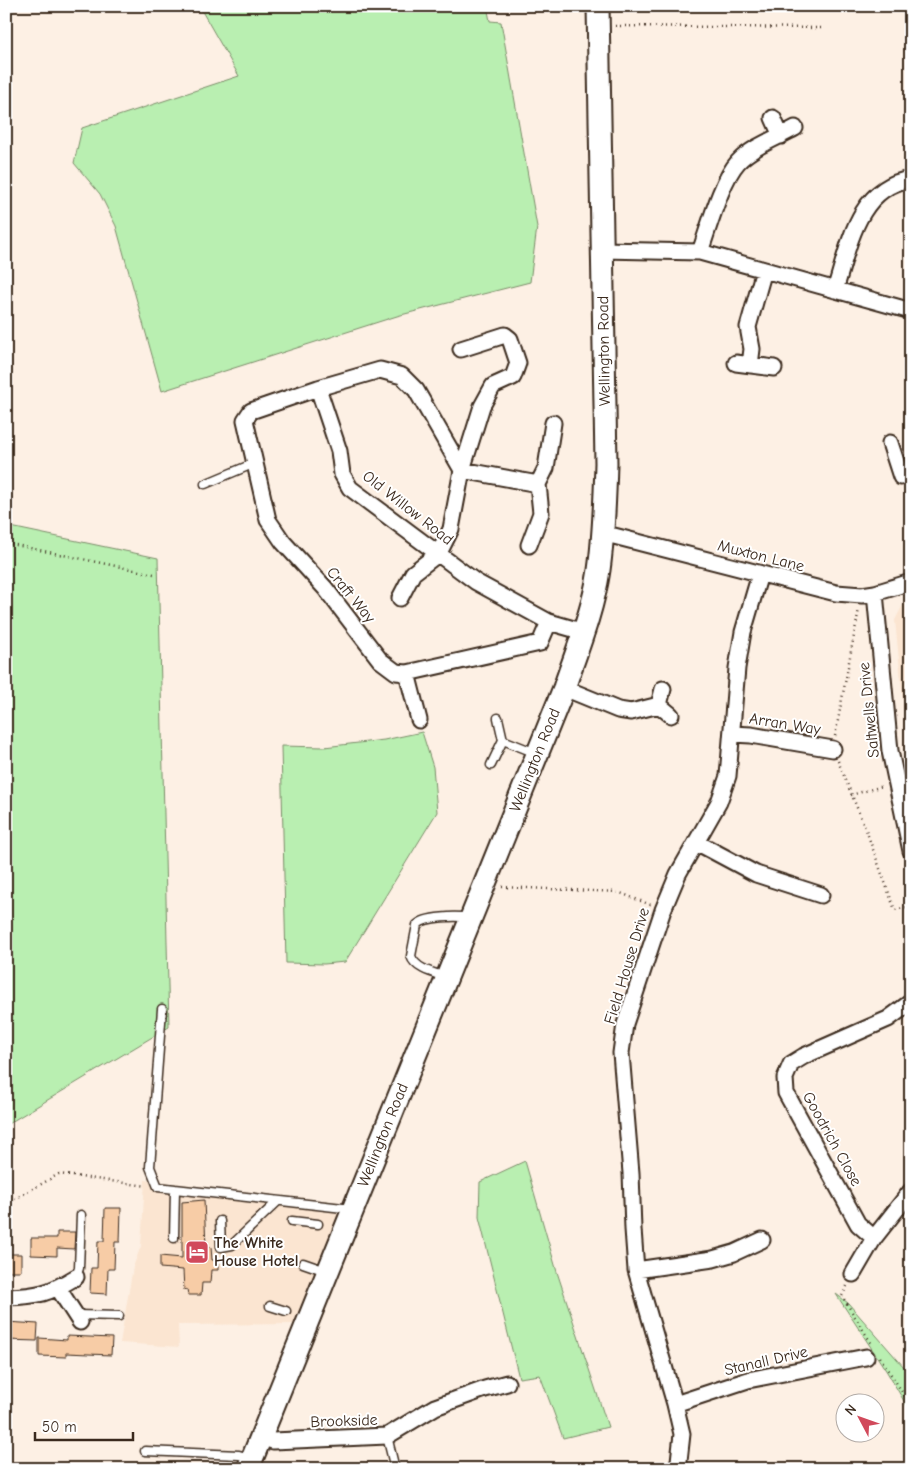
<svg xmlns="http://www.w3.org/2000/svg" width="917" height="1475" font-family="'Comic Neue',sans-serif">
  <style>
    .built { fill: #fbe5d1 }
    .green { fill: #b9efb1; stroke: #7a8c68 }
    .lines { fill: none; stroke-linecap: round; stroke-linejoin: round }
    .stream { stroke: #6a9594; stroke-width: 4 }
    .building { fill: #f7cca6; stroke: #3b2a1e }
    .lane-casing { stroke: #3b2a1e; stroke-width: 11 }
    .street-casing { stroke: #3b2a1e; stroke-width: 19 }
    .secondary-casing { stroke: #3b2a1e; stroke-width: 25 }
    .path { stroke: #3b2a1e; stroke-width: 2.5; stroke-dasharray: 1 4; stroke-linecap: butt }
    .lane { stroke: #fff; stroke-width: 8 }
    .street { stroke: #fff; stroke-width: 15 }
    .secondary { stroke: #fff; stroke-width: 21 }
    .labels { text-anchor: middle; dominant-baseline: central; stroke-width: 4; stroke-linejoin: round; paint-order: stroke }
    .street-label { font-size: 16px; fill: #3b2a1e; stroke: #fff }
    .poi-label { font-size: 16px; font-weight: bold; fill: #3b2a1e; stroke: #fff; text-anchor: start }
  </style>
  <rect width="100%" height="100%" fill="#fdf0e4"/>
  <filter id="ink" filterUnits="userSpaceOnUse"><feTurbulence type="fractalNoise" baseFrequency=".02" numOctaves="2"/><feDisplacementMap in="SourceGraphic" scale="10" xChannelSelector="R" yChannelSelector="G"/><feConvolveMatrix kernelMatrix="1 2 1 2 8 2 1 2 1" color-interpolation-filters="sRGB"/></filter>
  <g filter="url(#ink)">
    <path class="built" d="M911,598V712H904L895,620L906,599Z
      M145,1180L346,1203L296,1324L178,1325L179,1347L120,1343L133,1267L141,1246Z"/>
    <path class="green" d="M199,6H487L490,21L501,22L537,227L530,282L397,316L162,391L116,226L100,194L74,163L82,128L239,76Z
      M6,526L158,558L169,1027L6,1125Z
      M422,732L433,767L437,812L345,962L324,964L286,963L281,746L324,747L384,740Z
      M525,1161L557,1272L608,1427L563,1438L540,1375L519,1378L479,1217L480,1182Z
      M836,1294L848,1303L911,1375V1413L887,1372Z"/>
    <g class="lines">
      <path class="stream" d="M908,762H911"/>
    </g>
    <path class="building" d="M204,1200L206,1247H211L212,1260H218V1270H211L210,1283H202L201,1295H188L187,1289L184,1290L183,1270L160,1268V1256L182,1258V1202Z
      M105,1208H121L120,1242H115L114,1269H108L107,1294L90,1293L91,1268H97L98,1241H104Z
      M57,1232H75L74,1249L57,1248V1256L31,1255V1238H57Z
      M6,1254H21V1271H6Z
      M6,1322L38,1324L37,1341L6,1340Z
      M67,1336L112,1338L111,1355L66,1353V1357L39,1356V1338L67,1340Z"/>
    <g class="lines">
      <g class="lane-casing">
        <path id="lane" d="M205,484L255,463
          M498,718L503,740L536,753
          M491,765L503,740
          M446,977C434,973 415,969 411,956L417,925C425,916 458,916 470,918
          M162,1009L150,1167L158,1187L175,1189
          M220,1221L221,1247L232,1245L278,1201
          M292,1221L318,1224
          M174,1238L175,1189L352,1209
          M303,1263L326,1271
          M76,1277L79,1268L81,1215
          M270,1306L286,1311
          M76,1315L119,1316
          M387,1436L395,1469
          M145,1451L239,1455L250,1458"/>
      </g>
      <g class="street-casing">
        <path id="street" d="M773,118L781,136
          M602,250L700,252L911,311
          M700,252C709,227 721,181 738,162C752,147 777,138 795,128
          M835,290C849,247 857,187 911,179
          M736,363L774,368
          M750,365L752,349L748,327L764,270
          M318,388L339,451L342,474L350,488L476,582L549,622
          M890,443L901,477
          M462,470L416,390L402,376L380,370L318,388L251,411L245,420L268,520L283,542L325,588L380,660L396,672L407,673L540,643L549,622L584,632
          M462,470L538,484
          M603,536H614L836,593L862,595L875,593L911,582
          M529,545L541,513L538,484L546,468L553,423
          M875,593L890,751L911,851
          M400,598L413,573L439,553L451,529L462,470L482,406L493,386L513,377L518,363L510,339L505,335L461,349
          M407,673L419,720
          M564,688L618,710L631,712L659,705L671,715
          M659,705L663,689
          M732,734L751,735L833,749
          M696,842L756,874L821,895
          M911,1002L888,1019L804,1056L791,1064L785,1078L786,1093L858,1224L874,1238L911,1191
          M636,1270L713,1259L734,1253L762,1240
          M853,1274L874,1238
          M58,1288L80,1322
          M6,1297C39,1296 48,1294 76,1277
          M675,1404L748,1380L866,1357
          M260,1437L273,1441L387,1436L435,1407L485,1389L507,1383
          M675,1469L679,1461L682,1434L675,1404L636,1270L633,1229L631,1173L621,1053L625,1024L663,910L678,874L719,802L728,776L737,668L743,632L760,574"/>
      </g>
      <g class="secondary-casing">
        <path id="secondary" d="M248,1469L564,688C577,650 593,611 599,570C604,535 605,499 606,463L598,6"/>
      </g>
      <path class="path" d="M615,26L824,28
        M6,543L154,574
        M835,736L859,609
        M838,761L866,830L895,910L911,906
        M851,795L883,786
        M502,887L618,892L651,905
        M6,1204L59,1174L147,1186
        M847,1286L842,1296L873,1346
        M880,1357L911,1406"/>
      <use href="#lane" class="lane"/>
      <use href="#street" class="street"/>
      <use href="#secondary" class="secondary"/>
    </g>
  </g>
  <defs>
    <g id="hotel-square" transform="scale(1.25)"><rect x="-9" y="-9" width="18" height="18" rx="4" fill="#d1495b" stroke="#fff"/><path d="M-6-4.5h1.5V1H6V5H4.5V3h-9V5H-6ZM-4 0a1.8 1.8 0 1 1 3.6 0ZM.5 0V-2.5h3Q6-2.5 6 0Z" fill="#fff"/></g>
  </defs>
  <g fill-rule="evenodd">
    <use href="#hotel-square" x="197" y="1252"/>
  </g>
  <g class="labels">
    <g class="street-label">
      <text transform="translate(604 351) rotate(-91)">Wellington Road</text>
      <text transform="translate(408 508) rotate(38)">Old Willow Road</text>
      <text transform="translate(761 556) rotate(14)">Muxton Lane</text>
      <text transform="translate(351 595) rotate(51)">Craft Way</text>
      <text transform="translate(869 710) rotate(-96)">Saltwells Drive</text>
      <text transform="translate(785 724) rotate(9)">Arran Way</text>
      <text transform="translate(535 760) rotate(-68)">Wellington Road</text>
      <text transform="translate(627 966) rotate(-73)">Field House Drive</text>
      <text transform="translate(383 1135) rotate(-68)">Wellington Road</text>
      <text transform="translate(832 1139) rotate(61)">Goodrich Close</text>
      <text transform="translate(766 1361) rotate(-13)">Stanall Drive</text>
      <text transform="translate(344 1421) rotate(-2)">Brookside</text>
    </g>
    <g class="poi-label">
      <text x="214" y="1243">The White<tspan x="214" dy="18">House Hotel</tspan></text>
    </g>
  </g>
  <rect width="917" height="1475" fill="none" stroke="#fff" stroke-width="25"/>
  <rect x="12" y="12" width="892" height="1450" fill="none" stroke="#3b2a1e" stroke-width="2" filter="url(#ink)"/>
  <g transform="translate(860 1418) rotate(311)"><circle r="24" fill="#ffffff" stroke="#b1aaa5"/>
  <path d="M0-4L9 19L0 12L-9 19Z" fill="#d1495b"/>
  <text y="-8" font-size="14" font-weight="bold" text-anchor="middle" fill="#3b2a1e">N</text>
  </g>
  <path d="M35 1432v8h98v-8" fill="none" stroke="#3b2a1e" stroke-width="2.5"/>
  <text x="42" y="1432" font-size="15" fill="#3b2a1e" stroke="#ffffff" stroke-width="4" paint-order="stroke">50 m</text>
</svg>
